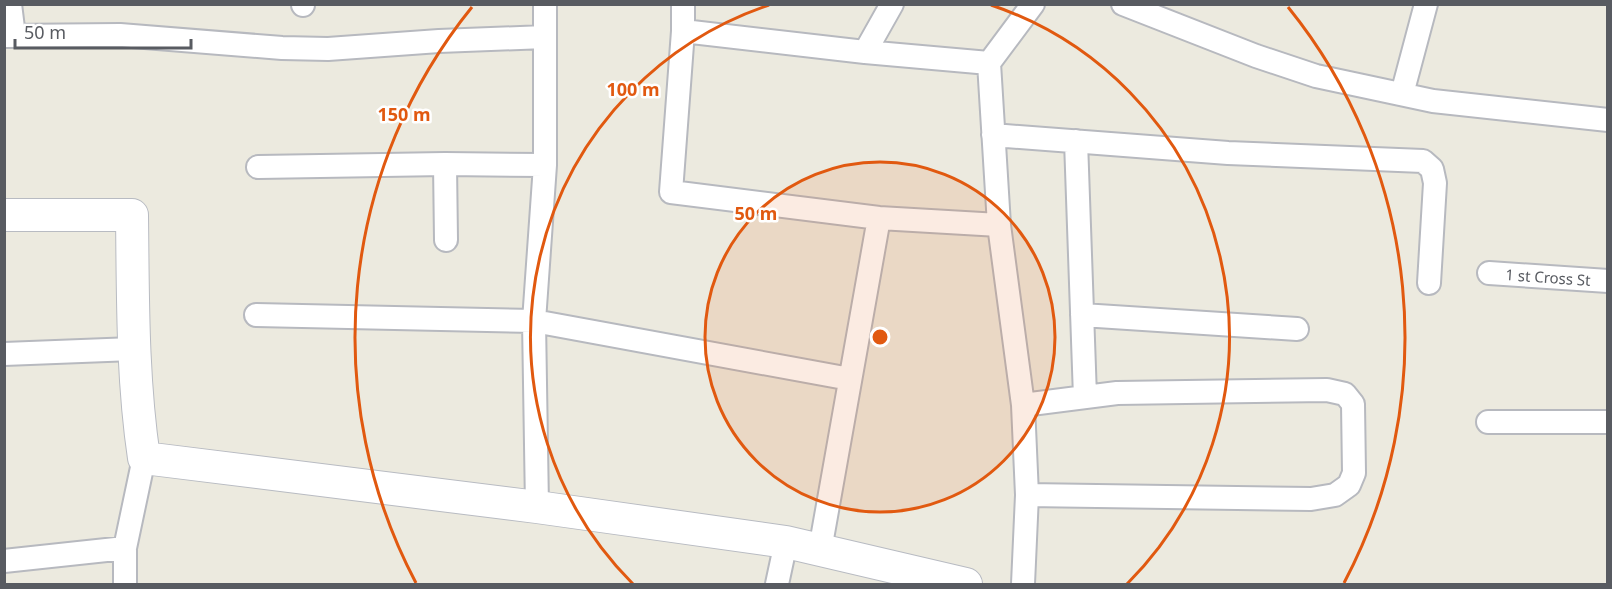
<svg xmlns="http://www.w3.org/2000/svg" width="1612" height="589" font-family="'Noto Sans',sans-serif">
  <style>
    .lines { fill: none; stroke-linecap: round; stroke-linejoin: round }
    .street-casing { stroke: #b7b9bf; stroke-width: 26 }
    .secondary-casing { stroke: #b8bbc2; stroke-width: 34 }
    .street { stroke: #fff; stroke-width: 22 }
    .secondary { stroke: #fff; stroke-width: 32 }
    .ring { fill: none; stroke: #e15910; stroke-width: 3 }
    .labels { text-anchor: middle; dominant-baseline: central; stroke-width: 5; stroke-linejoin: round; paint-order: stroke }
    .street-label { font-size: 15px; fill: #585b61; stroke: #fff }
    .centre { fill: #e15910; stroke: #fff; stroke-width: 3 }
    .ring-label { font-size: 18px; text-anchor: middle; font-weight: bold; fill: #e15910; stroke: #fff; stroke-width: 5; stroke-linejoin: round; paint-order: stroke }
  </style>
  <rect width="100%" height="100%" fill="#eceadf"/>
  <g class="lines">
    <g class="street-casing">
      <path id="street" d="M10,4L14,36
        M303,4V5
        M683,4V31
        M1123,4L1256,56L1316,76L1433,101L1608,120
        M4,36L120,35L282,48L328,49L439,41L545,37
        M865,52L892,4
        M989,63L999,225L1023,405L1027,495L1023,584
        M1402,94L1426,4
        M993,135L1228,153L1423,161L1432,169L1435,183L1429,283
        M1076,141L1085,397
        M445,164L446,240
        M258,167L445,164L545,165
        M999,225L879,218L671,192L683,31L865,52L989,63L1033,4
        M1489,273L1608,281
        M256,315L534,321L850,379
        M1082,315L1297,329
        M4,354L133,349
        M1023,405L1117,393L1327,390L1345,394L1353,404L1354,473L1349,485L1335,495L1311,499L1027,495
        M1488,422H1608
        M537,507L534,321L545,165V4
        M820,550L879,218
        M4,561L125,548
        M125,584V548L144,458
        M777,584L786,542"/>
    </g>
    <g class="secondary-casing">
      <path id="secondary" d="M4,215H132C133,296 132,377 144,458L537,507L786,542L966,584"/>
    </g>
    <use href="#street" class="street"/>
    <use href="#secondary" class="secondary"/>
  </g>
  <circle cx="880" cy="337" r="175" fill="#e15910" fill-opacity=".12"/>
  <g class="ring">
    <circle cx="880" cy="337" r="175"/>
    <path d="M633 584A350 350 0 0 1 769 5M991 5A350 350 0 0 1 1127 584"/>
    <path d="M416 583A525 525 0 0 1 472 7M1288 7A525 525 0 0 1 1344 583"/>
  </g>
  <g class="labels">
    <g class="street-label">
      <text transform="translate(1548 277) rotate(4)">1 st Cross St</text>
    </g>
  </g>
  <circle cx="880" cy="337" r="9" class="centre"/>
  <g class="ring-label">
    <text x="633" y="96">100 m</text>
    <text x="404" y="121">150 m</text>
    <text x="756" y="220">50 m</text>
  </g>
  <rect width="1612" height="589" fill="none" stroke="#585b61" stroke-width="12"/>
  <path d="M15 39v9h176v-9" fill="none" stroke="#585b61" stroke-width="3"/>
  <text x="24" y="39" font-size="18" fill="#585b61" stroke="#ffffff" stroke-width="4.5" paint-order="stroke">50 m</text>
</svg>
